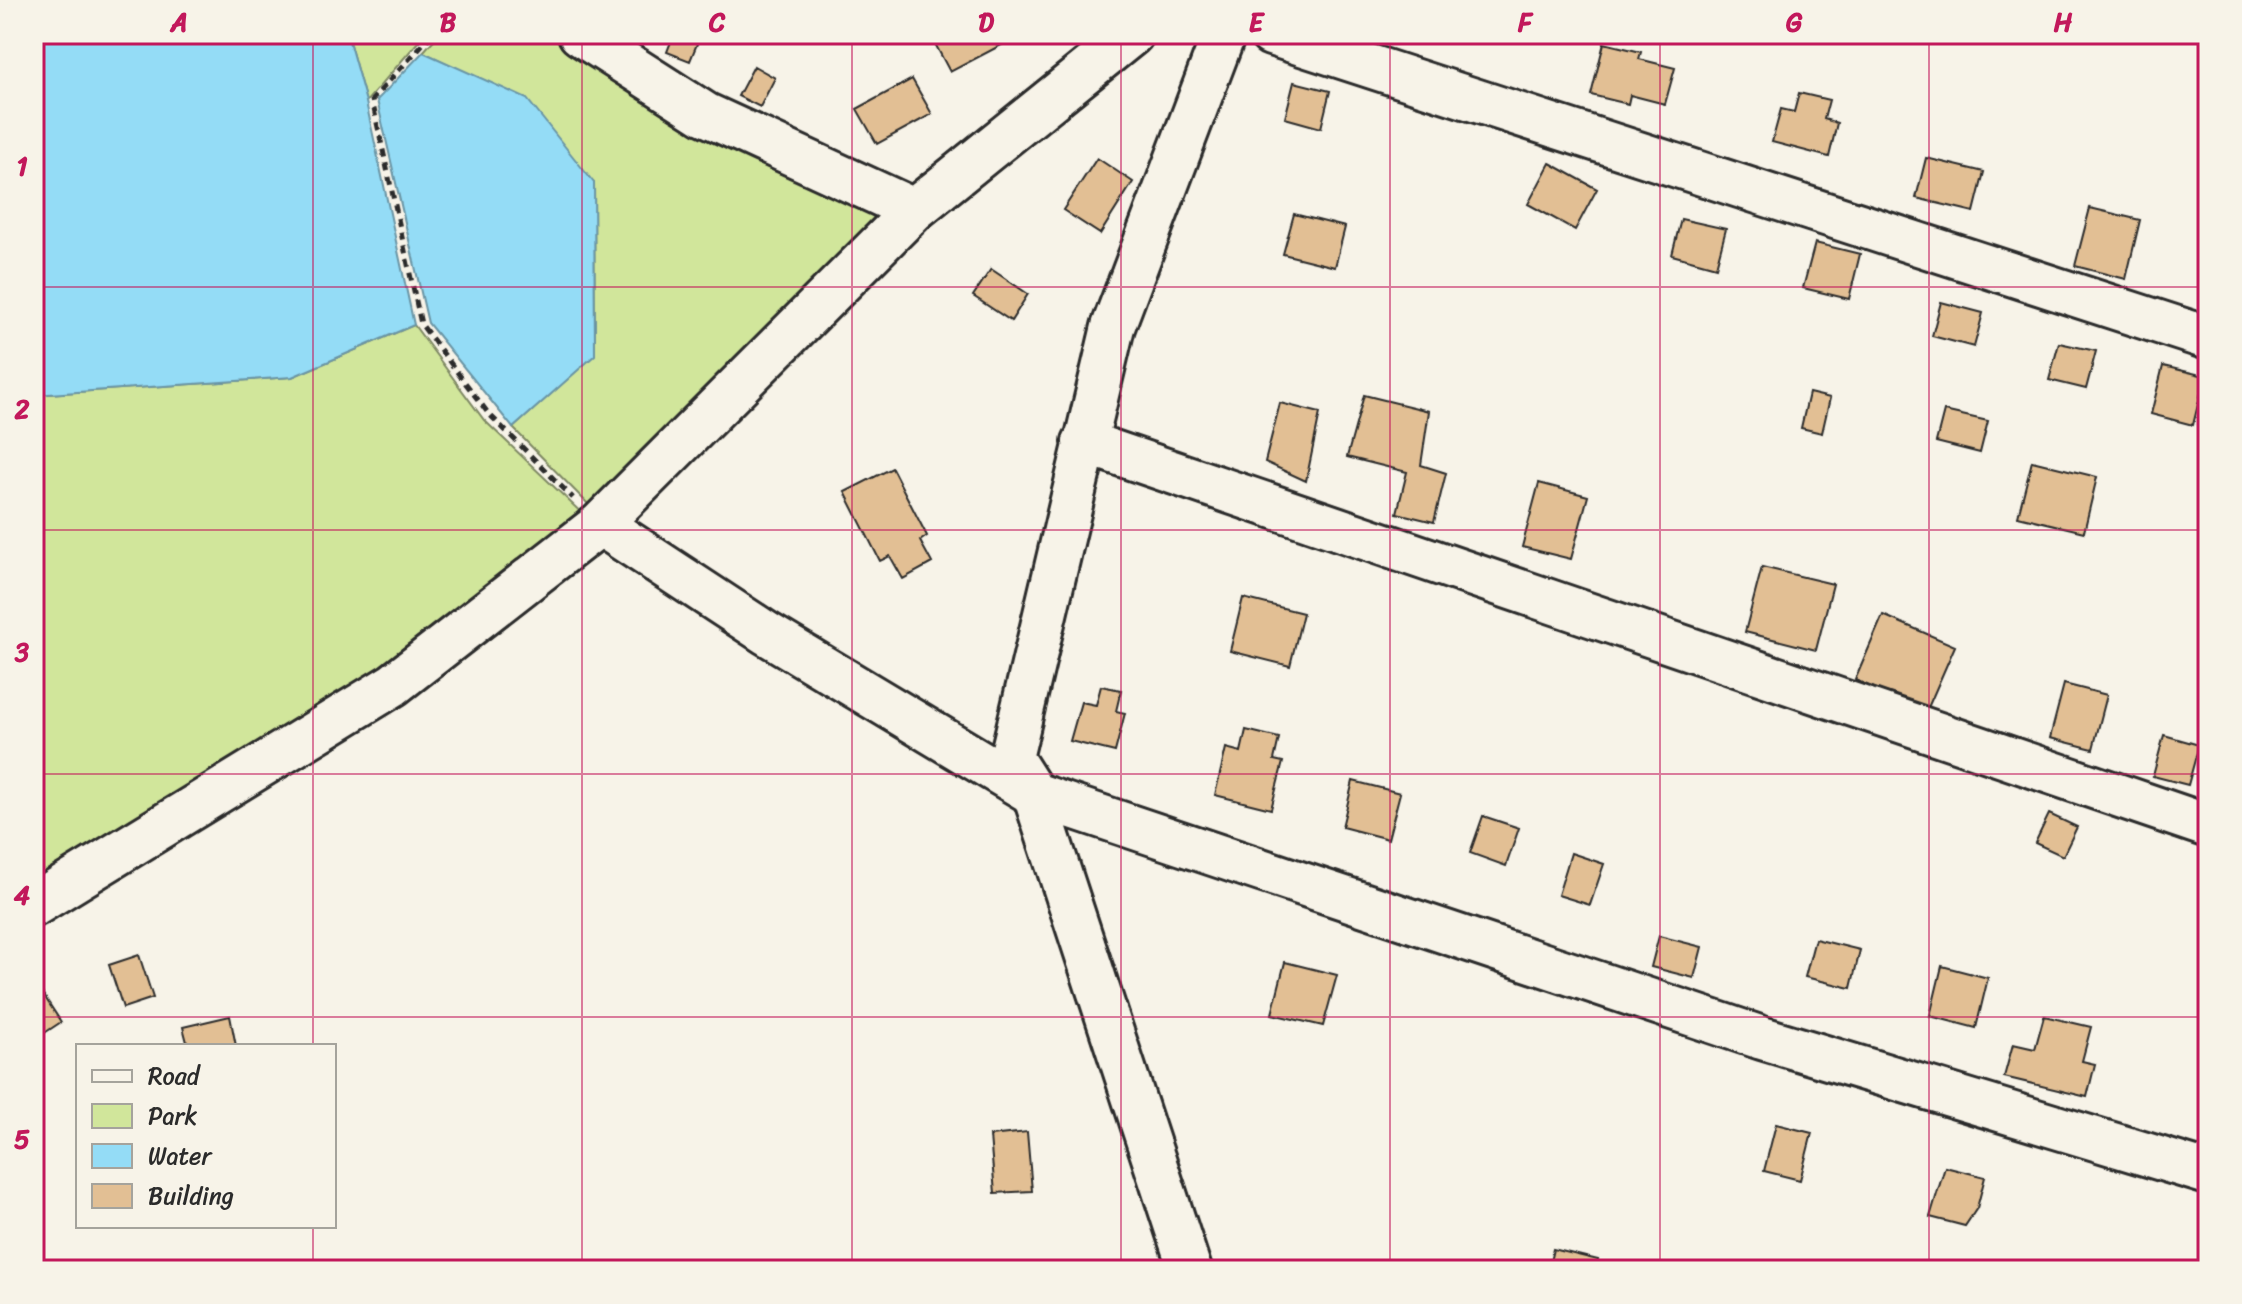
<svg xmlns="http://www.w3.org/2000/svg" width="2242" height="1304" font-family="Sriracha,sans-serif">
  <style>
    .green { fill: #d1e69b; stroke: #7e8863; stroke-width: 2 }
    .water { fill: #94dcf6; stroke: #6a95a5; stroke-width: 2 }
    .building { fill: #e2bf94; stroke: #2b2b2b; stroke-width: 2 }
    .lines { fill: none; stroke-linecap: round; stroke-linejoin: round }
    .street-casing { stroke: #2b2b2b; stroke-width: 48 }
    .path { stroke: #2b2b2b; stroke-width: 5; stroke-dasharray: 8 6; stroke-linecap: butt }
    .street { stroke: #f7f3e8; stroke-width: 42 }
    .grid { fill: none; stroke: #c2185b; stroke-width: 2; stroke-opacity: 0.55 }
    .neatline { fill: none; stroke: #c2185b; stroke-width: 3 }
    .grid-label { font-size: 26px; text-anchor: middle; font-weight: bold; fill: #c2185b }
  </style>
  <rect width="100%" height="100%" fill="#f7f3e8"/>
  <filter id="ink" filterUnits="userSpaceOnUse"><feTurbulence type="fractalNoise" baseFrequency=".0125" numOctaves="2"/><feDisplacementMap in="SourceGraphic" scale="16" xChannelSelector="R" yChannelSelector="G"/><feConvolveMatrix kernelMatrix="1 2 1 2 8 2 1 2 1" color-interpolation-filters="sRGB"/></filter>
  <g filter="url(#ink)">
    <path class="green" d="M347,34H425L366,102Z
      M439,34H569L905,213L601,517L513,428L595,354L594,183L455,67L423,52Z
      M414,325L484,420L590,521L390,679L34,896V395L292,377Z"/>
    <path class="water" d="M34,34H347L366,102L414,325L292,377L34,395Z
      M423,52L527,99L594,183L595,355L513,428L428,323L377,100Z"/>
    <path class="building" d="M674,34H701L690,61L667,52Z
      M941,34H1003L1007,42L950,72L932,38Z
      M1604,43L1641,52L1639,59L1675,68L1665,104L1630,95L1628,104L1591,95Z
      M754,66L775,78L760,107L738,96Z
      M912,79L932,114L877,144L857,109Z
      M1294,82L1330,91L1321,128L1285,118Z
      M1799,93L1829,100L1824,119L1837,123L1829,157L1772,142L1781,109L1794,112Z
      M1097,158L1133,182L1100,234L1063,210Z
      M1926,158L1984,172L1974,212L1916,198Z
      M1550,163L1597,189L1575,230L1528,204Z
      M2090,208L2140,220L2126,279L2075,266Z
      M1294,214L1345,227L1335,267L1283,254Z
      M1681,219L1726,229L1716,267L1672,255Z
      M1815,243L1860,254L1849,299L1803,288Z
      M991,269L1028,294L1011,321L973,296Z
      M1941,302L1983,313L1974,347L1932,336Z
      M2059,343L2096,351L2086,389L2049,380Z
      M2163,366L2205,376L2193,425L2151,414Z
      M1809,393L1830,398L1822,433L1801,428Z
      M1364,395L1429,411L1421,465L1446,473L1434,522L1397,513L1407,472L1347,457Z
      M1280,403L1320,413L1306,481L1265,462Z
      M1944,411L1988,421L1980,453L1936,442Z
      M2032,461L2097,477L2084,532L2018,516Z
      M892,468L927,536L920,541L932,563L903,579L890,556L880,561L845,492Z
      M1539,483L1588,496L1571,559L1522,547Z
      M1762,567L1833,584L1816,650L1745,632Z
      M1243,598L1303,613L1290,666L1230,651Z
      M1883,615L1955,646L1927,710L1855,680Z
      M2064,684L2107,695L2093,749L2050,738Z
      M1101,686L1121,690L1116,711L1125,713L1115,752L1070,741L1081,702L1096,705Z
      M1246,730L1279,738L1274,760L1283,762L1271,809L1215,795L1226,748L1241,752Z
      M2164,735L2199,745L2188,785L2153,776Z
      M1353,781L1400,793L1388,839L1342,827Z
      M2049,814L2077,827L2063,856L2035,843Z
      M1483,816L1519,828L1506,866L1470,853Z
      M1571,853L1604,864L1590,905L1558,895Z
      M1659,936L1702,947L1694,978L1651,967Z
      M1815,939L1860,950L1851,988L1805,977Z
      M139,955L153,998L123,1008L109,965Z
      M1285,962L1337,975L1323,1026L1272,1014Z
      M1942,966L1988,978L1976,1028L1930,1016Z
      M37,985L61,1022L34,1040V987Z
      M230,1016L236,1046H188L183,1027Z
      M2044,1016L2091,1027L2082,1061L2095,1064L2087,1097L2004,1077L2013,1044L2035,1049Z
      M1776,1124L1812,1133L1800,1180L1764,1171Z
      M1027,1132L1032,1191L995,1193L990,1136Z
      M1945,1167L1985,1177L1977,1208L1965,1226L1930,1217Z
      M1553,1249L1598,1260L1595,1270H1548Z"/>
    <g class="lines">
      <g class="street-casing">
        <path id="street" d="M580,34L705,114L914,210
          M1271,34L2208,338
          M1084,442L2208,826
          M600,524L766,633L1034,794L1762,1038L2208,1173
          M34,905L393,685L600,524L914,210L1132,34
          M1190,1270L1034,794L1011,758L1113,327L1224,34"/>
      </g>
      <path class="path" d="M432,34L372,100L421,324L488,413L573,498"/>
      <use href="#street" class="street"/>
    </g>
  </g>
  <path class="grid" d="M313,34V1046M582,34V1270M852,34V1270M1121,34V1270M1390,34V1270M1660,34V1270M1929,34V1270M34,287H2208M34,530H2208M34,774H2208M34,1017H2208M313,1226V1270"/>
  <rect width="2242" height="1304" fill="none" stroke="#f7f3e8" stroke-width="88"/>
  <rect x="76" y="1044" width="260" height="184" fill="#f7f3e8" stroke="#a5a39c" stroke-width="2"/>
  <rect x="92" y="1070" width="40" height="12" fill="#f7f3e8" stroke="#a5a39c" stroke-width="2"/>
  <text x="148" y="1084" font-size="24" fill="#2b2b2b">Road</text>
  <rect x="92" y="1104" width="40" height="24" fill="#d1e69b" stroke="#a5a39c" stroke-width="2"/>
  <text x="148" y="1124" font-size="24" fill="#2b2b2b">Park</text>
  <rect x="92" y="1144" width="40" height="24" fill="#94dcf6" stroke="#a5a39c" stroke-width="2"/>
  <text x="148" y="1164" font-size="24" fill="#2b2b2b">Water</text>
  <rect x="92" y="1184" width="40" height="24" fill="#e2bf94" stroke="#a5a39c" stroke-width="2"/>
  <text x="148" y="1204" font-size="24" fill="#2b2b2b">Building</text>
  <rect x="44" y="44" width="2154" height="1216" class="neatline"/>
  <g class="grid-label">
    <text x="179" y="31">A</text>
    <text x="448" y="31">B</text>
    <text x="717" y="31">C</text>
    <text x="986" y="31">D</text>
    <text x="1256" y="31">E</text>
    <text x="1525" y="31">F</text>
    <text x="1794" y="31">G</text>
    <text x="2063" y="31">H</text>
    <text x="22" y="175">1</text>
    <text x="22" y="418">2</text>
    <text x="22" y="661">3</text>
    <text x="22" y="904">4</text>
    <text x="22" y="1148">5</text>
  </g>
</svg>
